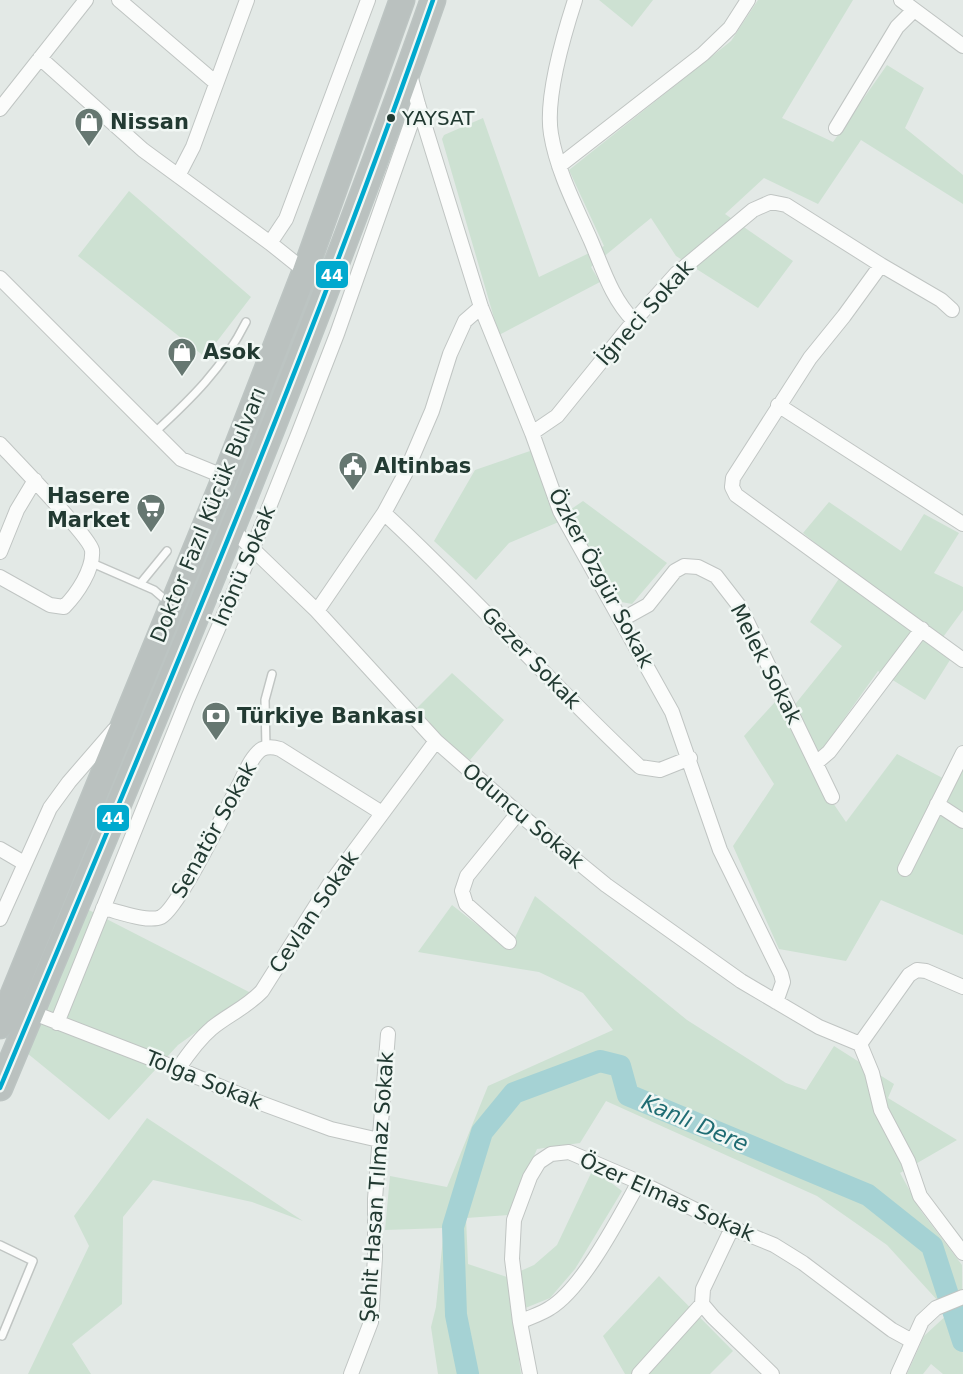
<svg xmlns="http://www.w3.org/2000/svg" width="963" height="1374" font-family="'DejaVu Sans',sans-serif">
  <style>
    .green { fill: #cde1d2 }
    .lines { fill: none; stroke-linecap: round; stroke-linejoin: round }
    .river { stroke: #a5d2d4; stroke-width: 22 }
    .lane-casing { stroke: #c0c5c3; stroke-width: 10 }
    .street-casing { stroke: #c0c5c3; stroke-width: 16 }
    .highway-casing { stroke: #bcc4c2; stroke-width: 27 }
    .lane { stroke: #fbfcfb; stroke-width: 7 }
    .street { stroke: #fbfcfb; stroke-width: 14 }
    .highway { stroke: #bac1bf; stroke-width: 24 }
    .bus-1-casing { stroke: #f1f7f4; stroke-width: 9 }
    .bus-1 { stroke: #00a9ce; stroke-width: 4.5 }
    .bus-dot { fill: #223a32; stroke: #f1f7f4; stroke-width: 2 }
    .labels { text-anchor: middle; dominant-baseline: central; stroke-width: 5; stroke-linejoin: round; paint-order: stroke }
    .bus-label { font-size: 20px; fill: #223a32; stroke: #f1f7f4; text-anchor: start }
    .poi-label { font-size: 21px; font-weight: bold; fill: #223a32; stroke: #f1f7f4; text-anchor: start }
    .street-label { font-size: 21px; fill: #223a32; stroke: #f1f7f4 }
    .water-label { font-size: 22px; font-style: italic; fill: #1f6c73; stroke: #f1f7f4 }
    .line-badge { stroke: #f1f7f4; stroke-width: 2 }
    .badge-label { font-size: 16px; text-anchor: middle; font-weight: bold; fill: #fff }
  </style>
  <rect width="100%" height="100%" fill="#e3e9e6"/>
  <path class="green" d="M599,0H653L632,27Z
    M758,0H853L782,118L833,142L887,65L924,88L905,128L963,175V204L861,140L818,204L764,178L725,214L793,261L758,308L676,256L651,218L591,267L600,282L499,335L442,139L444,135L483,118L539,277L604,246L569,170L731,41Z
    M129,191L251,297L205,357L78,256Z
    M533,450L561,521L509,543L476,580L434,541L475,470Z
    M583,501L667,563L632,604L616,601L567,512Z
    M829,502L901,551L924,514L959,533L934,573L963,587V610L935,648L950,660L925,700L878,671L809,768L846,822L897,754L954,784L963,770V935L881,900L846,961L779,949L733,846L774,784L744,736L775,702L784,718L842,646L810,622L846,568L803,533Z
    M452,673L504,720L470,760L443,740L417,708Z
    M535,896L687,1020L786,1083L806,1090L834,1046L894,1084L888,1098L957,1140L900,1173L921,1211L962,1265L963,1374H943L931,1364L923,1374H907L924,1336L949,1313L887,1245L817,1196L606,1101L580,1143L537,1149L509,1215L466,1218L468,1264L507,1277L534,1265L557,1245L593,1169L622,1191L575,1269L550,1298L513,1313L521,1374H438L431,1327L436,1307L444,1228L385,1230L390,1176L447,1187L488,1086L613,1030L583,993L539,972L418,952L452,905L509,950Z
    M87,909L251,993L178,1045L109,1120L27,1053Z
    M147,1118L303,1221L252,1202L153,1180L123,1217L122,1304L72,1344L91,1374H28L89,1246L74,1216Z
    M659,1276L733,1351L710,1374H625L603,1336Z"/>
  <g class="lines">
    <path class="river" d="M468,1374L456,1315L453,1227L482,1132L514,1093L600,1061L620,1066L628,1095L868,1195L932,1246L963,1341"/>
    <g class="lane-casing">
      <path id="lane" d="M154,433C191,399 223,368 246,322
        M92,563L154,590L169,603
        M140,584L167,551
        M266,748L265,700L272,674
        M0,1245L33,1261L2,1336"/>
    </g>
    <g class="street-casing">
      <path id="street" d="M119,0L216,83
        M575,0C564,34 545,99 551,134C557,171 576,207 591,241C603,269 612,299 634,321
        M901,0L963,46
        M40,58L143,150L270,243L305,271
        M409,71L418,104L481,307L532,433L560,511L672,712L720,850L781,974L783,982L776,1002
        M0,109L86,0
        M836,128L897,27L914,10
        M559,166L703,54L730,28L748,0
        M178,176L193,147L247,0
        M270,243L286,219L368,0
        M881,265L844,316L810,358L733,478L732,487L736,495L963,660
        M0,278L181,459L225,477
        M778,405L963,524
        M532,433L557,416L634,321L676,274L753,210L771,202L786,205L881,265L941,300L952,310
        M0,444C14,459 89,536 92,550C94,569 77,594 64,607L50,605L0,577
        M384,513C473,595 552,685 640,767L660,770L690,758
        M233,530L317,611L436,741L518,813L606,885L741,981L819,1027L860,1044
        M0,552L17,510L35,480
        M317,611L384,513L405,474L432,411L450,354L465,321L481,307
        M621,620L648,605L675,571L684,566L698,567L716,576L740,607L832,797
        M816,763L829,752L922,629
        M937,804L963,821
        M0,849L24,863
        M905,869L963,753
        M103,908C117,911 148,923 161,917C179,908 227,807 240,783C245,773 252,755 262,749C268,746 274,747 280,749L382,813
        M0,919L50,808L69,782L114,730
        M509,942L466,904L462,891L467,876L518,813
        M31,1012L178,1069L250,1099L331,1129L379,1140
        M57,1023L188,698L252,550L299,432L337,334L418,104
        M860,1044L872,1073L881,1110L908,1161L920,1196L963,1253
        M860,1044L909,975L917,970L926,971L963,987
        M178,1069C188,1054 198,1040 212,1028C228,1015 247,1007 262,991L329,885L436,741
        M702,1304L713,1317L772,1374
        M702,1304L703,1289L732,1228
        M520,1322C530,1317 541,1314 550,1308C583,1288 620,1216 639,1182
        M351,1374L371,1322L375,1257V1199L388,1034
        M530,1374L520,1322L512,1259L514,1220L530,1177L539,1162L551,1154L569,1152L639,1182L732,1228L774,1245L803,1263L892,1330L912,1341
        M639,1374L702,1304
        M898,1374L922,1321L936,1308L963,1297"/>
    </g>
    <g class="highway-casing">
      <path id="highway" d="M0,1026L225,477L305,271L402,0
        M0,1088C151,727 304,369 433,0"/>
    </g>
    <use href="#lane" class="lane"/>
    <use href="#street" class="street"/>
    <use href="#highway" class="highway"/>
    <g class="bus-1-casing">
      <path id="bus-1" d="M0,1088C151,727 304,369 433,0"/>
    </g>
    <use href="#bus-1" class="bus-1"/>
  </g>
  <defs>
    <g id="shop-pin" transform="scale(1.5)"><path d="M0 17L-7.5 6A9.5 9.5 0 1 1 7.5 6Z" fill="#667771" stroke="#f1f7f4"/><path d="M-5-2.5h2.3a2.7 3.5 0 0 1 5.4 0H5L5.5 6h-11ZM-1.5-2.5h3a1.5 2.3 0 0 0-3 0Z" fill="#fff"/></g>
    <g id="civic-pin" transform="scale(1.5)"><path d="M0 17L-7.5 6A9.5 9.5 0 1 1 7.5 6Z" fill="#667771" stroke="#f1f7f4"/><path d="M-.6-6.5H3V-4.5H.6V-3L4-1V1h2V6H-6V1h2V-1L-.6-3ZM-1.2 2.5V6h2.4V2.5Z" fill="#fff"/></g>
    <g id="supermarket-pin" transform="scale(1.5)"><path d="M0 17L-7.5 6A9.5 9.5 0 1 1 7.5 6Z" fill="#667771" stroke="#f1f7f4"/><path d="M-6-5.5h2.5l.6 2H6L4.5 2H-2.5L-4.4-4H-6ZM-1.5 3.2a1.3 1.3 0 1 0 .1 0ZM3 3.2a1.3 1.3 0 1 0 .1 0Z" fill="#fff"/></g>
    <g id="bank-pin" transform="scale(1.5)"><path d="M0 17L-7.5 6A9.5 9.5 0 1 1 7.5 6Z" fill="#667771" stroke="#f1f7f4"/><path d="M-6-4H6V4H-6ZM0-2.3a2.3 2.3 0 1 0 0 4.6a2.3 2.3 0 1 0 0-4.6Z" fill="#fff"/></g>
  </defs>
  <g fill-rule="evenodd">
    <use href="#shop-pin" x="89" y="122"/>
    <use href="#shop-pin" x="182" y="352"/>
    <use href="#civic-pin" x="353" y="466"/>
    <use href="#supermarket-pin" x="151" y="508"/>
    <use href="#bank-pin" x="216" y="716"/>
  </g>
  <circle class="bus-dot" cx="391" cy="118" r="5"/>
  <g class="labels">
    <g class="bus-label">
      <text x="402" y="118">YAYSAT</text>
    </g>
    <g class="poi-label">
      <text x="110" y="122">Nissan</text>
      <text x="203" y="352">Asok</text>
      <text x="374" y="466">Altinbas</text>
      <text x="130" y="496" text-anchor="end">Hasere<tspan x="130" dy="24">Market</tspan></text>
      <text x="237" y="716">Türkiye Bankası</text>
    </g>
    <g class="street-label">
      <text transform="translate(645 313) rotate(-48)">İğneci Sokak</text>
      <text transform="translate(208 515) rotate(-68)">Doktor Fazıl Küçük Bulvarı</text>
      <text transform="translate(244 566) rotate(-67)">İnönü Sokak</text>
      <text transform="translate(601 578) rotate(62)">Özker Özgür Sokak</text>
      <text transform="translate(531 658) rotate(46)">Gezer Sokak</text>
      <text transform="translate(766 664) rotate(63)">Melek Sokak</text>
      <text transform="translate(523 816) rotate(40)">Oduncu Sokak</text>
      <text transform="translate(214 830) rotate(-61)">Senatör Sokak</text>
      <text transform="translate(314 912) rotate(-56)">Cevlan Sokak</text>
      <text transform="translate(204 1080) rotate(22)">Tolga Sokak</text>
      <text transform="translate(377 1187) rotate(-86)">Şehit Hasan Tılmaz Sokak</text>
      <text transform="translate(667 1197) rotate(24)">Özer Elmas Sokak</text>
    </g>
    <g class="water-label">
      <text transform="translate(695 1123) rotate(23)">Kanlı Dere</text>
    </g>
  </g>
  <g class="line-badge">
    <rect x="315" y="260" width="34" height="29" rx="6" fill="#00a9ce"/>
    <rect x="96" y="804" width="34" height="28" rx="6" fill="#00a9ce"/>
  </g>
  <g class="badge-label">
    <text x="332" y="281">44</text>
    <text x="113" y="824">44</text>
  </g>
</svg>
